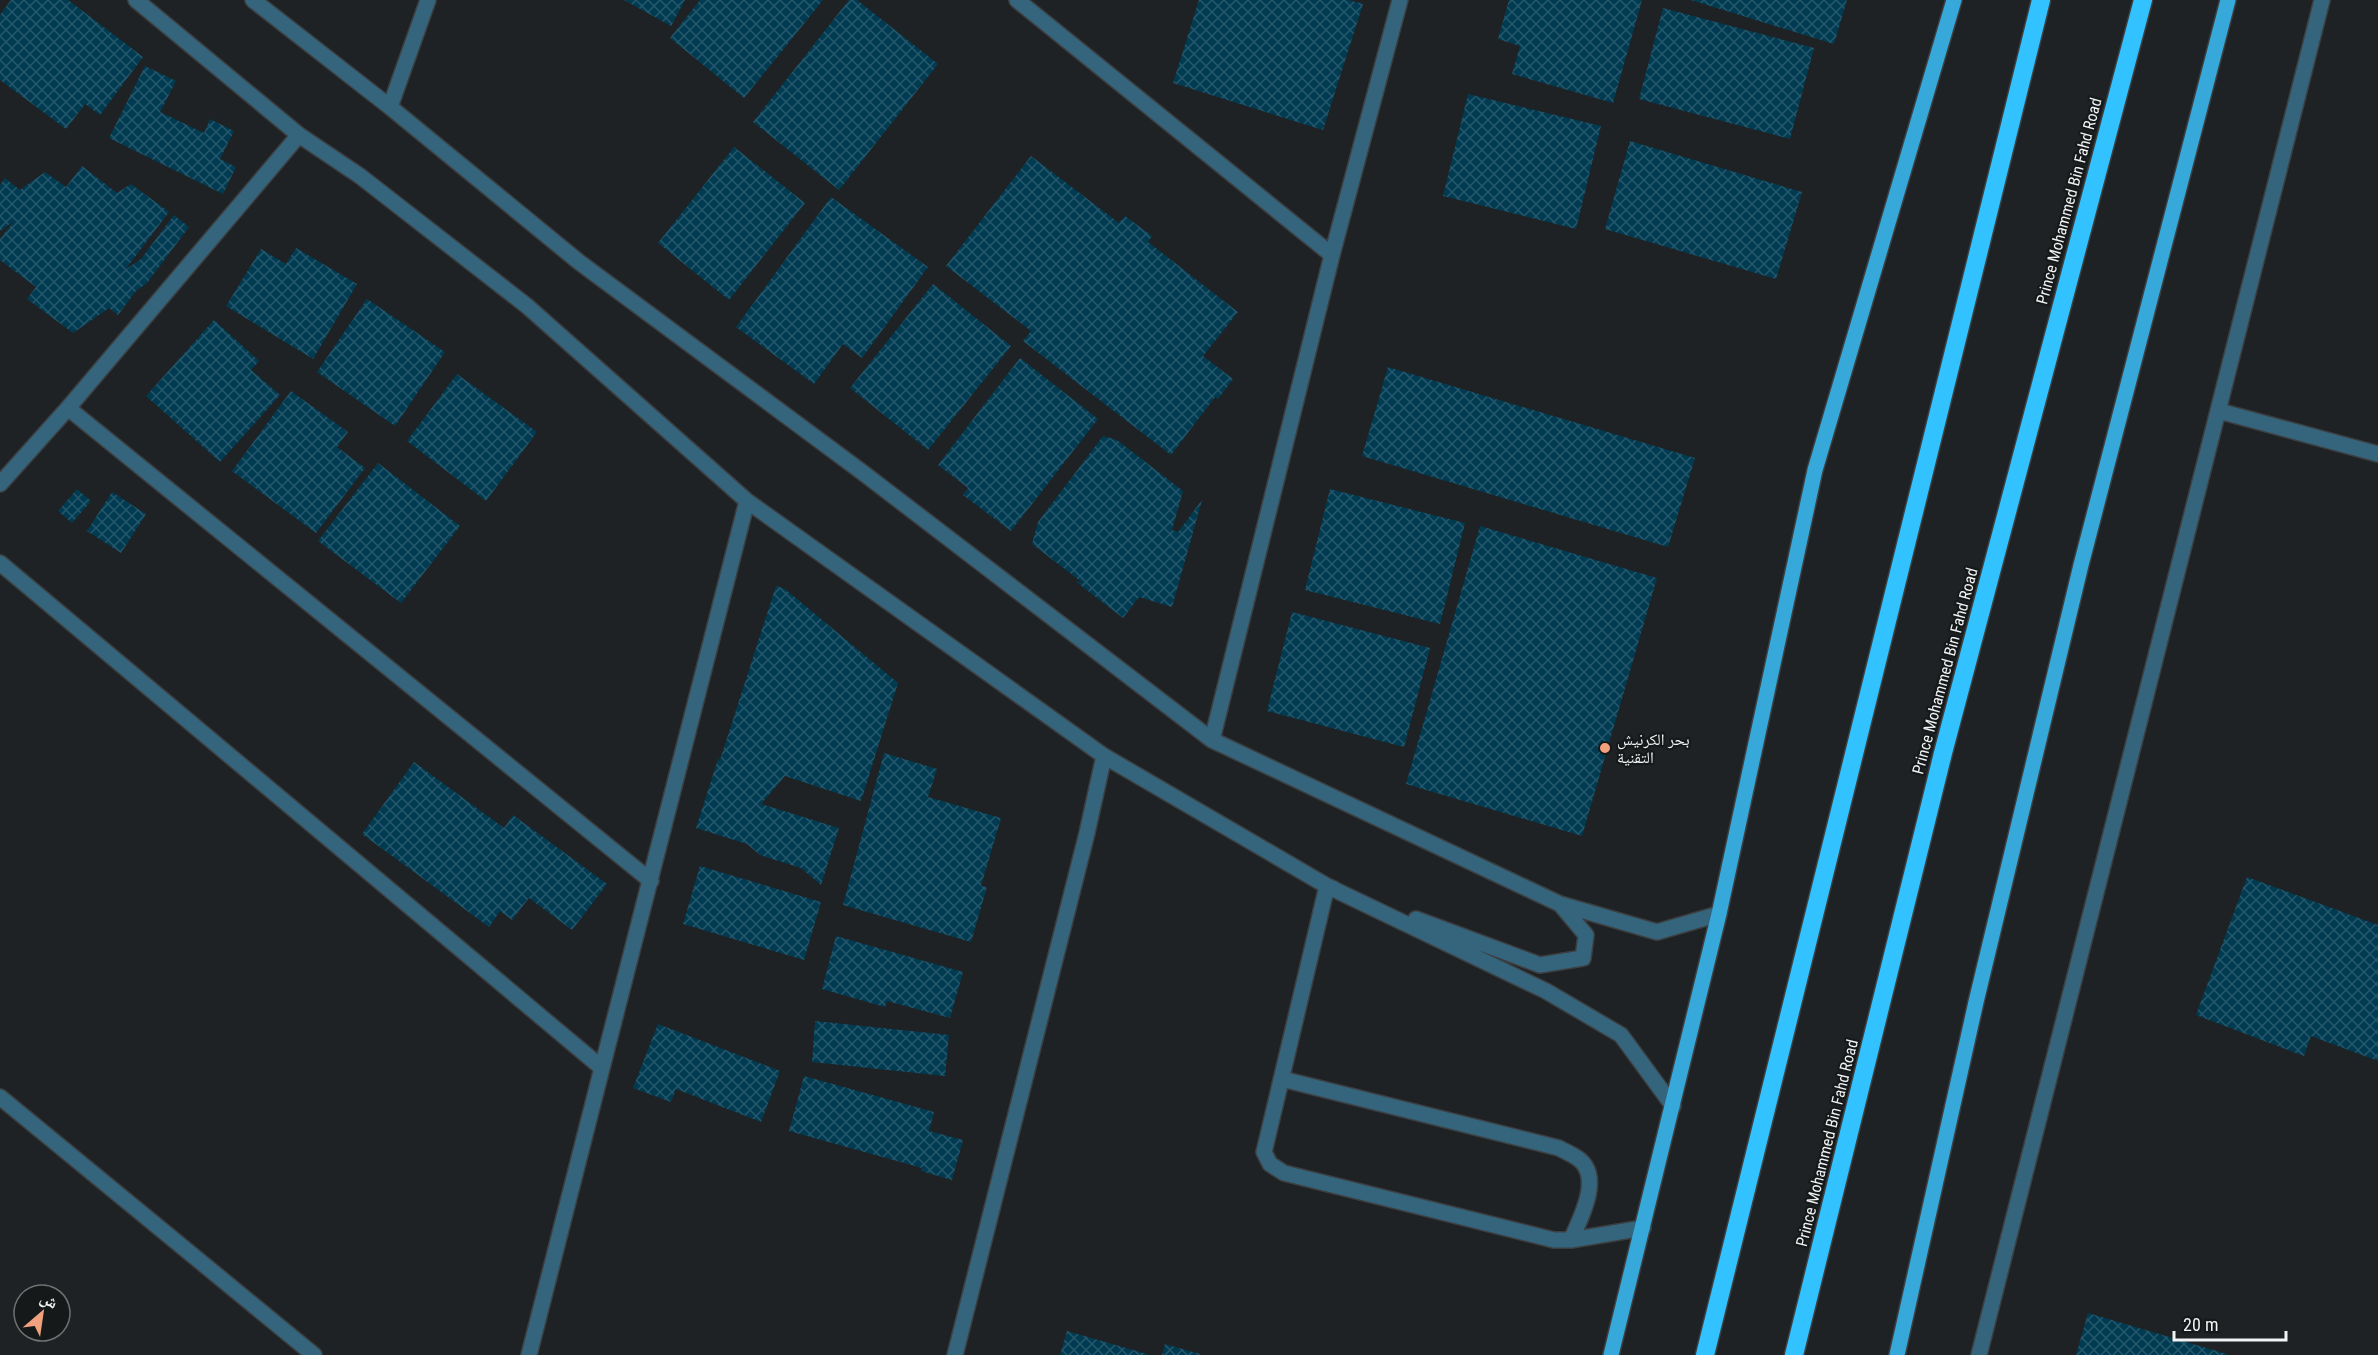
<svg xmlns="http://www.w3.org/2000/svg" width="2378" height="1355" font-family="'Roboto Condensed','Noto Naskh Arabic',sans-serif">
  <style>
    .building { fill: url(#building-cross-hatch) }
    .lines { fill: none; stroke-linecap: round; stroke-linejoin: round }
    .minor-casing { stroke: #3c3f41; stroke-width: 18 }
    .major-casing { stroke: #3c3f41; stroke-width: 18 }
    .highway-casing { stroke: #3c3f41; stroke-width: 21 }
    .minor { stroke: #35657d; stroke-width: 15 }
    .major { stroke: #36a8da; stroke-width: 15 }
    .highway { stroke: #31c2ff; stroke-width: 18 }
    .poi-dot { fill: #f1a17d; stroke: #16191a; stroke-width: 2 }
    .labels { text-anchor: middle; dominant-baseline: central; stroke-width: 4.5; stroke-linejoin: round; paint-order: stroke }
    .street-label { font-size: 16px; fill: #f1f3f4; stroke: #16191a }
    .poi-label { font-size: 16px; fill: #f1f3f4; stroke: #16191a; text-anchor: start }
  </style>
  <defs>
    <pattern id="building-cross-hatch" width="8" height="8" patternUnits="userSpaceOnUse" patternTransform="scale(1.5)"><rect width="8" height="8" fill="#003b52"/><path d="M0 0l8 8M0 8l8-8" fill="none" stroke="#26586c"/></pattern>
  </defs>
  <rect width="100%" height="100%" fill="#1f2224"/>
  <path class="building" d="M11,0H68L143,57L100,115L85,104L66,129L0,80V15Z
    M624,0H685L671,26Z
    M700,0H823L744,98L670,38Z
    M849,0H857L938,64L839,190L753,122Z
    M1199,0H1349L1363,4L1323,130L1173,83Z
    M1509,0H1642L1613,103L1512,74L1520,46L1498,39Z
    M1691,0H1847L1834,44Z
    M1663,8L1814,48L1790,139L1639,99Z
    M145,66L176,81L160,112L204,133L210,119L234,131L220,159L236,167L223,194L109,138Z
    M1468,94L1601,126L1576,229L1443,196Z
    M1630,141L1802,192L1776,279L1605,229Z
    M734,147L805,203L729,300L658,243Z
    M1031,156L1119,223L1125,216L1152,236L1148,242L1238,312L1203,356L1233,379L1218,399L1215,397L1171,455L1023,341L1031,331L946,266Z
    M82,166L117,193L131,184L169,212L125,270L141,259L174,215L189,227L147,283L136,291L118,315L109,308L73,333L27,299L36,287L0,260V239L14,221L0,231V185L5,178L20,190L45,172L66,187Z
    M831,197L928,267L862,358L843,344L814,384L736,327Z
    M296,248L357,284L313,359L226,306L261,249L286,264Z
    M933,284L1011,346L928,450L850,388Z
    M367,299L445,352L395,426L317,372Z
    M214,320L259,361L251,370L280,395L220,462L146,396Z
    M1020,358L1098,419L1011,531L963,495L968,488L938,465Z
    M1388,367L1695,458L1668,547L1362,456Z
    M457,374L537,432L486,501L407,441Z
    M291,391L348,432L337,447L365,468L316,533L232,471Z
    M1103,436L1117,440L1183,491L1172,530L1178,532L1202,500L1172,607L1139,597L1123,618L1075,581L1083,583L1032,544L1038,522Z
    M378,463L460,526L401,603L318,541Z
    M77,489L91,501L72,523L58,511Z
    M1330,489L1465,523L1440,624L1305,590Z
    M112,492L146,514L121,553L87,531Z
    M1480,526L1657,578L1582,836L1406,784Z
    M776,586L785,589L898,683L861,801L785,776L761,804L839,828L821,885L801,868L760,855L747,844L696,828L718,759L720,760Z
    M1292,612L1430,648L1404,747L1267,711Z
    M884,753L937,769L928,797L1001,818L981,886L987,887L971,942L843,905Z
    M414,762L504,828L513,815L607,884L572,930L529,898L512,920L500,911L489,927L362,834Z
    M700,866L821,902L804,960L683,924Z
    M2247,877L2378,925V1061L2311,1036L2304,1056L2196,1015Z
    M836,936L963,972L950,1018L887,1001L885,1007L822,989Z
    M815,1021L949,1035L945,1076L812,1062Z
    M658,1024L780,1071L761,1122L676,1089L671,1102L633,1088Z
    M804,1076L934,1112L929,1131L963,1140L952,1180L921,1171L922,1168L789,1131Z
    M2088,1313L2227,1354V1355H2076Z
    M1067,1331L1147,1354V1355H1060Z
    M1165,1344L1200,1354V1355H1162Z"/>
  <g class="lines">
    <g class="minor-casing">
      <path id="minor" d="M136,0L299,135L360,176L527,306L747,501L1104,756L1327,886L1546,991L1621,1035L1673,1106
        M253,0L390,107L579,262L862,472L1212,740L1560,904L1657,932L1719,914
        M1017,0L1332,255
        M390,107L428,0
        M68,408L651,881
        M2219,411L2378,454
        M0,484L68,408L299,135
        M0,563L602,1068L529,1355
        M1212,740L1332,255L1400,0
        M1334,889L1327,886L1264,1152L1270,1164L1284,1173L1554,1240H1571L1643,1228
        M1416,919L1540,965L1583,958L1586,935L1560,904
        M602,1068L747,501
        M1282,1079L1559,1148C1566,1152 1574,1155 1580,1160C1602,1179 1580,1219 1571,1240
        M0,1097L314,1355
        M955,1355L1087,833L1104,756
        M1979,1355L2322,0"/>
    </g>
    <g class="major-casing">
      <path id="major" d="M1611,1355L1719,914L1815,470L1954,0
        M1897,1355L1976,1002L2081,565L2228,0"/>
    </g>
    <g class="highway-casing">
      <path id="highway" d="M1705,1355L2041,0
        M1794,1355L1943,753L2143,0"/>
    </g>
    <use href="#minor" class="minor"/>
    <use href="#major" class="major"/>
    <use href="#highway" class="highway"/>
  </g>
  <circle class="poi-dot" cx="1605" cy="748" r="6"/>
  <g class="labels">
    <g class="street-label">
      <text transform="translate(2069 201) rotate(-75)">Prince Mohammed Bin Fahd Road</text>
      <text transform="translate(1945 671) rotate(-75)">Prince Mohammed Bin Fahd Road</text>
      <text transform="translate(1827 1143) rotate(-76)">Prince Mohammed Bin Fahd Road</text>
    </g>
    <g class="poi-label">
      <text x="1617" y="739">بحر الكرنيش<tspan x="1617" dy="18">التقنية</tspan></text>
    </g>
  </g>
  <g transform="translate(42 1313) rotate(29)"><circle r="28" fill="#16191a" stroke="#6e7071" stroke-width="1.5"/>
  <path d="M0-4.5L10 22L0 15L-10 22Z" fill="#f1a17d"/>
  <text y="-9" font-size="16" font-weight="bold" text-anchor="middle" fill="#f1f3f4">ش</text>
  </g>
  <path d="M2174 1331v9h112v-9" fill="none" stroke="#f1f3f4" stroke-width="3"/>
  <text x="2183" y="1331" font-size="18" fill="#f1f3f4" stroke="#16191a" stroke-width="4.5" paint-order="stroke">20 m</text>
</svg>
